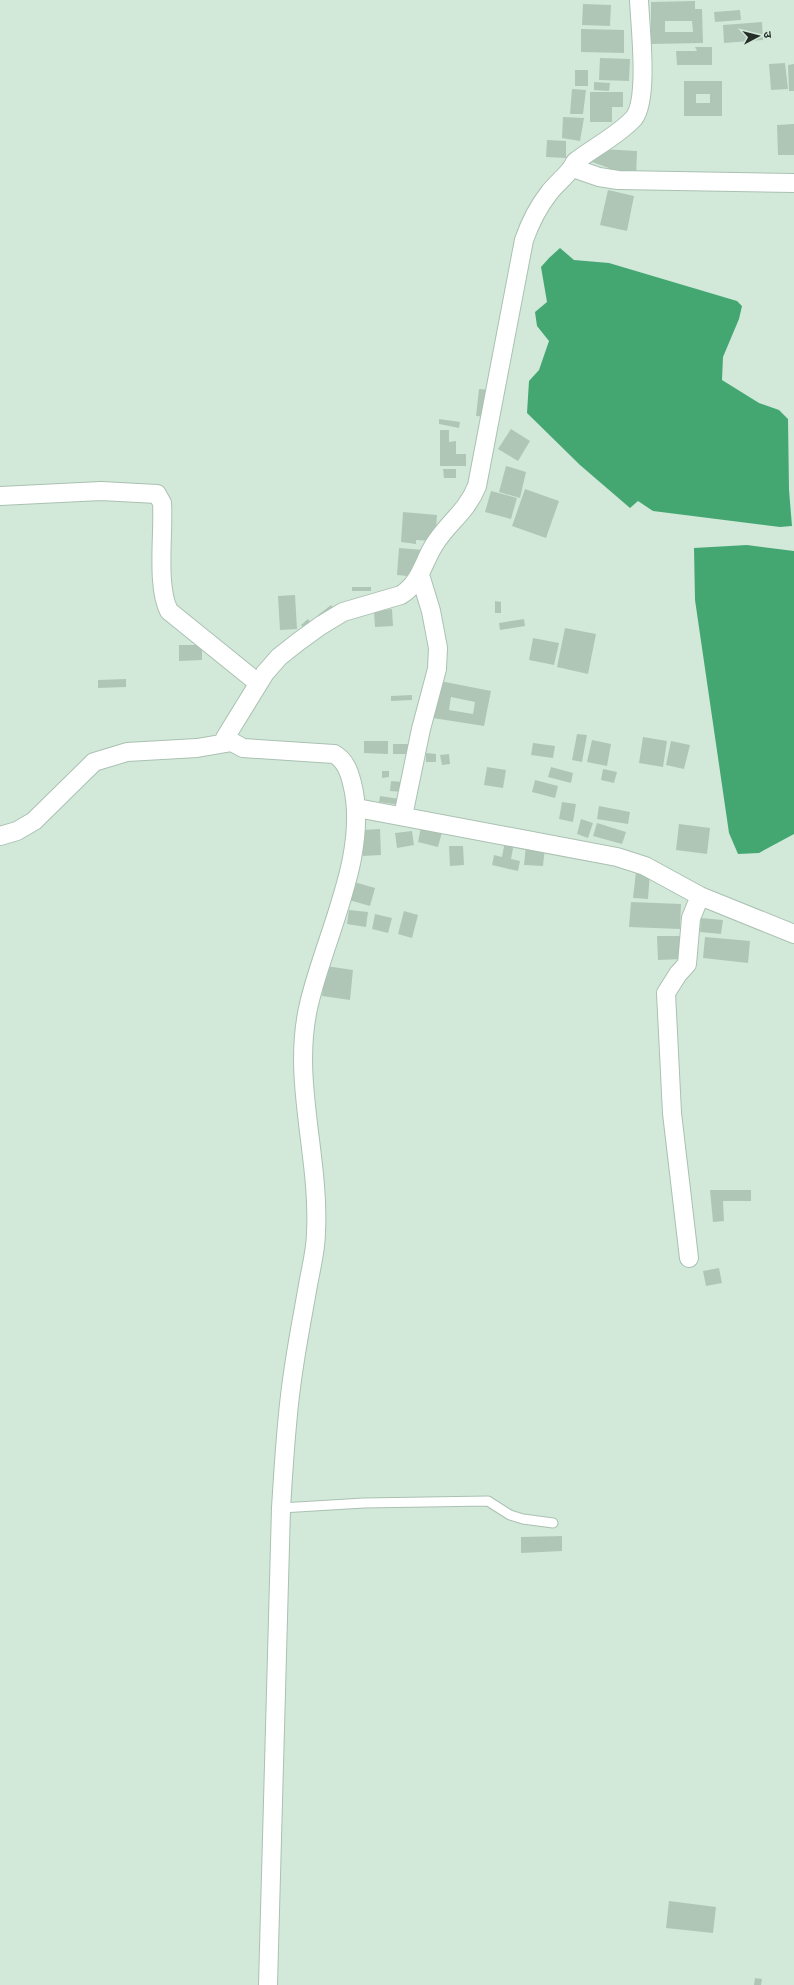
<svg xmlns="http://www.w3.org/2000/svg" width="794" height="1985" font-family="Raleway,'Noto Sans Devanagari',sans-serif">
  <style>
    .water { fill: #44a772 }
    .building { fill: #afc6b7; fill-rule: evenodd }
    .lines { fill: none; stroke-linecap: round; stroke-linejoin: round }
    .service-casing { stroke: #aac1b2; stroke-width: 11 }
    .minor-casing { stroke: #aac1b2; stroke-width: 20 }
    .service { stroke: #fff; stroke-width: 9 }
    .minor { stroke: #fff; stroke-width: 18 }
  </style>
  <rect width="100%" height="100%" fill="#d2e9da"/>
  <path class="water" d="M560,248L574,260L609,263L737,301L742,306L739,319L723,357L722,380L759,403L779,410L788,419L789,490L792,526L780,527L653,511L638,501L630,508L580,465L527,413L529,381L539,370L549,341L537,326L535,312L547,302L541,267L549,258Z
    M747,545L794,551V834L759,853L738,854L729,833L695,600L694,548Z"/>
  <path class="building" d="M695,1V9H702L703,43L651,44V2ZM665,21H692L693,32H665Z
    M583,4L611,5L610,26L582,25Z
    M740,10L741,20L715,22L714,12Z
    M762,22L763,40L724,43L723,25Z
    M581,29L624,30V53L581,52Z
    M695,47H712V65H677L676,51H697Z
    M600,58L630,59L629,81L599,80Z
    M785,63L788,89L771,90L769,64Z
    M794,64V91H789L788,65Z
    M575,70H588V86H575Z
    M684,81H722V116H684ZM696,94H710V103H696Z
    M594,82L610,83L609,91L594,90Z
    M572,89L586,90L583,114H570Z
    M590,92H623V107H612V122H590Z
    M563,117L584,118L580,141L562,138Z
    M794,124V155H778L777,125Z
    M547,140L566,141V158L546,157Z
    M601,149L637,151L636,179L608,177L609,168L589,161Z
    M608,190L634,196L627,231L600,225Z
    M479,389L490,390L488,417L476,416Z
    M439,419L460,422L459,428L439,424Z
    M511,429L530,441L518,461L498,449Z
    M440,430H449V442L456,441V454H466V466H440Z
    M506,466L526,472L520,498L499,492Z
    M443,469H456V478H444Z
    M525,489L559,501L546,538L512,526Z
    M491,491L517,498L511,519L485,512Z
    M403,512L437,515L435,541L416,540V544L401,542Z
    M399,548L424,550L418,577L397,575Z
    M352,587H371V591H352Z
    M295,595L297,629L280,630L278,596Z
    M495,601L501,602V613H495Z
    M331,605L335,610L321,622L317,616Z
    M392,609L393,626L375,627L374,611Z
    M308,619L313,626L306,631L301,625Z
    M524,619L525,626L500,630L499,623Z
    M565,628L596,634L588,674L557,667Z
    M533,638L559,643L554,665L529,660Z
    M179,645H202V660L179,661Z
    M126,679V687L98,688V680Z
    M440,681L491,691L484,726L433,718ZM451,697L475,702L473,714L449,710Z
    M412,695V700L391,701V696Z
    M577,734L587,735L582,762L572,760Z
    M643,737L667,741L663,767L639,763Z
    M592,740L611,744L607,766L587,762Z
    M364,741H388V754L364,753Z
    M671,741L690,745L684,769L666,765Z
    M533,743L555,746L553,758L531,755Z
    M393,744H413V754H393Z
    M426,753L436,754V762H426Z
    M449,754L450,764L442,765L440,755Z
    M487,767L506,770L503,788L484,785Z
    M551,767L573,773L571,783L548,777Z
    M603,769L617,772L614,783L601,780Z
    M382,771H389V777L382,778Z
    M535,780L558,786L555,798L532,792Z
    M391,781L403,782V792L390,791Z
    M380,796L400,799V805L379,802Z
    M562,802L576,804L573,822L559,819Z
    M599,806L630,812L628,824L597,819Z
    M581,819L593,823L588,838L577,834Z
    M597,823L626,832L622,844L593,836Z
    M679,824L710,828L707,854L676,850Z
    M421,827L442,832L438,847L418,842Z
    M380,829L381,855L363,856L362,830Z
    M412,831L414,845L397,848L395,833Z
    M505,841L514,843L511,859L520,861L518,871L492,865L494,855L502,857Z
    M526,845L545,847L543,866L524,865Z
    M449,846H463L464,865L450,866Z
    M636,872L650,873L648,899L633,898Z
    M354,882L375,888L370,906L349,900Z
    M631,902L681,904L680,929L629,927Z
    M349,910L368,912L366,927L347,924Z
    M404,911L418,915L412,938L398,934Z
    M375,914L392,918L388,933L372,929Z
    M701,918L723,920L721,934L700,932Z
    M657,936H682L683,959L658,960Z
    M705,937L750,941L748,963L703,958Z
    M326,966L353,970L350,1000L322,996Z
    M710,1190H751V1201H723L724,1221L713,1222Z
    M719,1268L722,1283L706,1286L703,1271Z
    M562,1536V1551L521,1553V1537Z
    M669,1901L716,1907L713,1933L666,1928Z
    M755,1978L762,1979L761,1985H754Z"/>
  <g class="lines">
    <g class="service-casing">
      <path id="service" d="M281,1508L364,1503L488,1501L510,1515L523,1519L553,1523"/>
    </g>
    <g class="minor-casing">
      <path id="minor" d="M573,168L599,177L618,180L794,183
        M0,496L101,491L157,494L162,503C164,532 156,586 169,611L258,683
        M232,742L243,748L334,754C345,760 349,771 352,783C370,853 325,935 309,1004C291,1079 320,1156 316,1232C316,1250 311,1268 308,1285C303,1314 297,1344 293,1373C286,1418 284,1463 281,1508L268,1985
        M357,808L617,857L645,866L700,896L794,934
        M403,816L421,729L437,669L438,648L431,611L420,575
        M0,836L17,831L34,821L94,762L127,752L197,748L232,742L225,738L265,673L279,657L298,642L320,626L343,612L401,595C420,583 423,563 434,545C448,522 466,513 477,486L524,240C530,223 538,207 549,193C557,182 570,174 575,162C593,148 620,134 634,118C649,99 640,25 639,0
        M689,1258L672,1113L666,993L678,974L687,964L691,918L700,896"/>
    </g>
    <use href="#service" class="service"/>
    <use href="#minor" class="minor"/>
  </g>
  <g transform="translate(758 36) rotate(83)" stroke="#d2e9da" stroke-width="3" paint-order="stroke">
  <path d="M0-3L7 15L0 10L-7 15Z" fill="#262e29"/>
  <text y="-6" font-size="11" font-weight="bold" text-anchor="middle" fill="#262e29">उ</text>
  </g>
</svg>
